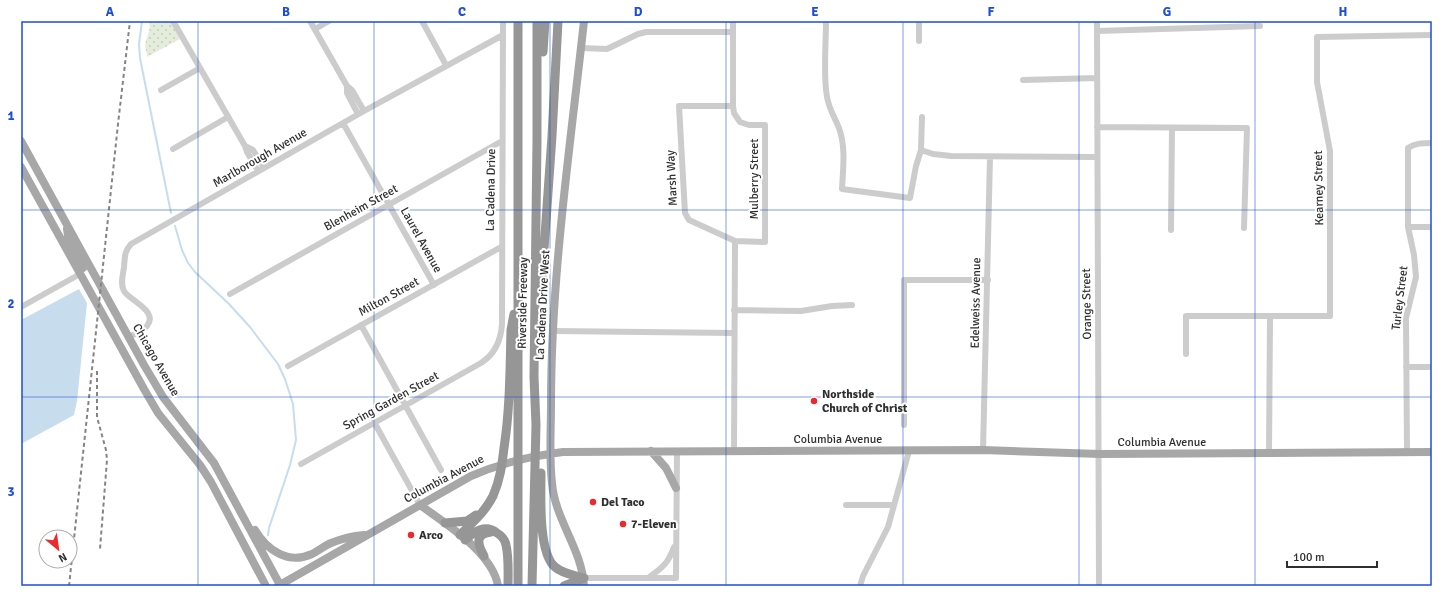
<svg xmlns="http://www.w3.org/2000/svg" width="1453" height="607" font-family="Signika,sans-serif">
  <style>
    .park { fill: url(#park-dots) }
    .water { fill: #c7dded }
    .lines { fill: none; stroke-linecap: round; stroke-linejoin: round }
    .stream { stroke: #c7dded; stroke-width: 2 }
    .minor { stroke: #ccc; stroke-width: 6 }
    .major { stroke: #a7a7a7; stroke-width: 8 }
    .highway { stroke: #969696; stroke-width: 9 }
    .rail { stroke: #848484; stroke-width: 2; stroke-dasharray: 4 3; stroke-linecap: butt }
    .grid { fill: none; stroke: #1d4ed8; stroke-width: 1; stroke-opacity: 0.55 }
    .poi-dot { fill: #ed292e; stroke: #fff; stroke-width: 1.5 }
    .labels { text-anchor: middle; dominant-baseline: central; stroke-width: 4; stroke-linejoin: round; paint-order: stroke }
    .street-label { font-size: 12px; fill: #2f2f2f; stroke: #fff }
    .poi-label { font-size: 12px; font-weight: bold; fill: #2f2f2f; stroke: #fff; text-anchor: start }
    .neatline { fill: none; stroke: #1d4ed8; stroke-width: 1.5 }
    .grid-label { font-size: 13px; text-anchor: middle; font-weight: bold; fill: #1d4ed8 }
  </style>
  <defs>
    <pattern id="park-dots" width="8" height="8" patternUnits="userSpaceOnUse"><rect width="8" height="8" fill="#e4eddc"/><path d="M2 2h.1M6 6h.1" fill="none" stroke="#c4ccbd" stroke-width="1.8" stroke-linecap="round"/></pattern>
  </defs>
  <rect width="100%" height="100%" fill="#fff"/>
  <path class="park" d="M149,21H170L180,39L147,57C147,53 144,45 146,41C148,34 151,29 149,21Z"/>
  <path class="water" d="M79,289L87,303L77,401L74,415L21,444V320Z"/>
  <g class="lines">
    <path class="stream" d="M142,21L139,44L140,58L171,213
      M175,226L182,250L188,263L195,272L229,304L250,327L278,364L285,379L293,404L296,440L290,465L269,528L268,535"/>
    <path class="minor" d="M173,21L245,146L247,152L258,171
      M310,21L347,86L352,90L364,111
      M422,21L446,65
      M826,21C826,45 823,75 827,97C829,109 835,118 839,128C846,147 843,169 842,189L910,198L916,166L921,150L922,117
      M919,21V41
      M1097,21L1099,586
      M315,29L329,21
      M1097,31L1260,26
      M581,48L607,49L638,34L646,32H733
      M1023,80L1097,78
      M347,86V93L358,114
      M161,90L200,68
      M733,106H679L685,213L689,220L735,241L765,242V125H749L740,122L734,113L733,106V21
      M343,123L434,285
      M1097,127L1247,128L1244,228
      M245,146L253,150L264,168
      M173,149L228,117
      M921,150L933,154L951,156L1097,157
      M1408,227H1432
      M1171,230L1172,128
      M230,294L502,141
      M21,307L80,274
      M734,310L801,311L832,306L852,305
      M361,325L441,470
      M553,331L734,333
      M129,337C134,334 143,331 147,326C159,311 130,301 124,291C120,284 123,275 124,267C125,257 124,252 131,244L364,111L503,35
      M1186,354V316H1330V151L1317,82V37L1432,35
      M288,366L501,247
      M1406,367H1432
      M374,422L420,505
      M904,425V280H988
      M983,450L990,157
      M734,451L735,241
      M1407,452L1406,318L1416,277L1414,255L1408,227V148C1415,143 1423,143 1432,143
      M1269,453L1270,316
      M301,464L481,363C495,354 501,340 502,324L503,21
      M846,505H894
      M584,578H676L677,451
      M648,578C662,568 668,564 674,547
      M860,586L863,576L888,527L909,451"/>
    <path class="major" d="M584,21C570,148 551,276 551,404C551,430 549,457 552,483C555,520 582,549 584,586
      M21,141L144,365L163,397L214,463L280,585
      M21,167L144,389L158,413L200,465L211,482L266,586
      M67,229L69,242L83,268
      M651,451L666,468L676,488
      M420,505C446,524 493,553 498,586
      M255,530C267,550 288,565 312,554C318,551 324,546 331,543C341,539 353,536 364,535
      M278,586L471,476C501,463 531,456 563,452L983,450L1100,454L1432,452"/>
    <path class="highway" d="M518,21V586
      M543,52L545,21
      M541,292L552,136L558,21
      M541,473C541,495 538,553 555,567C563,574 574,575 584,578
      M445,523L467,521L476,515
      M460,535C472,523 485,512 493,496C500,480 502,465 504,448C510,409 510,369 511,330L514,314
      M465,540C475,531 485,524 497,533C502,536 505,540 506,545C509,558 508,573 508,586
      M484,556C478,545 474,534 491,532
      M532,586L536,425L534,377L537,141V21
      M564,586L584,578"/>
    <path class="rail" d="M97,371V417L106,450L107,460L100,549
      M69,586L118,124L130,21"/>
  </g>
  <path class="grid" d="M198,21V586M374,21V586M550,21V586M726,21V586M903,21V586M1079,21V586M1255,21V586M21,210H1432M21,397H1432"/>
  <g class="poi-dot">
    <circle cx="814" cy="401" r="4"/>
    <circle cx="593" cy="502" r="4"/>
    <circle cx="623" cy="524" r="4"/>
    <circle cx="411" cy="535" r="4"/>
  </g>
  <g class="labels">
    <g class="street-label">
      <text transform="translate(260 158) rotate(-30)">Marlborough Avenue</text>
      <text transform="translate(672 178) rotate(-93)">Marsh Way</text>
      <text transform="translate(754 179) rotate(-90)">Mulberry Street</text>
      <text transform="translate(1319 188) rotate(-91)">Kearney Street</text>
      <text transform="translate(491 190) rotate(-89)">La Cadena Drive</text>
      <text transform="translate(361 208) rotate(-29)">Blenheim Street</text>
      <text transform="translate(421 240) rotate(61)">Laurel Avenue</text>
      <text transform="translate(389 297) rotate(-29)">Milton Street</text>
      <text transform="translate(1400 298) rotate(-83)">Turley Street</text>
      <text transform="translate(523 303) rotate(-89)">Riverside Freeway</text>
      <text transform="translate(976 303) rotate(-89)">Edelweiss Avenue</text>
      <text transform="translate(1087 304) rotate(-91)">Orange Street</text>
      <text transform="translate(543 305) rotate(-87)">La Cadena Drive West</text>
      <text transform="translate(156 360) rotate(60)">Chicago Avenue</text>
      <text transform="translate(391 401) rotate(-29)">Spring Garden Street</text>
      <text x="838" y="439">Columbia Avenue</text>
      <text x="1162" y="442">Columbia Avenue</text>
      <text transform="translate(444 479) rotate(-28)">Columbia Avenue</text>
    </g>
    <g class="poi-label">
      <text x="822" y="394">Northside<tspan x="822" dy="14">Church of Christ</tspan></text>
      <text x="601" y="502">Del Taco</text>
      <text x="631" y="524">7-Eleven</text>
      <text x="419" y="535">Arco</text>
    </g>
  </g>
  <rect width="1453" height="607" fill="none" stroke="#ffffff" stroke-width="44"/>
  <g transform="translate(58 549) rotate(151)"><circle r="19" fill="#ffffff" stroke="#acacac"/>
  <path d="M0-3L7 15L0 10L-7 15Z" fill="#ed292e"/>
  <text y="-6" font-size="11" font-weight="bold" text-anchor="middle" fill="#2f2f2f">N</text>
  </g>
  <path d="M1287 561v6h90v-6" fill="none" stroke="#2f2f2f" stroke-width="2"/>
  <text x="1293" y="561" font-size="12" fill="#2f2f2f" stroke="#ffffff" stroke-width="3" paint-order="stroke">100 m</text>
  <rect x="22" y="22" width="1409" height="563" class="neatline"/>
  <g class="grid-label">
    <text x="110" y="16">A</text>
    <text x="286" y="16">B</text>
    <text x="462" y="16">C</text>
    <text x="638" y="16">D</text>
    <text x="815" y="16">E</text>
    <text x="991" y="16">F</text>
    <text x="1167" y="16">G</text>
    <text x="1343" y="16">H</text>
    <text x="11" y="120">1</text>
    <text x="11" y="308">2</text>
    <text x="11" y="496">3</text>
  </g>
</svg>
